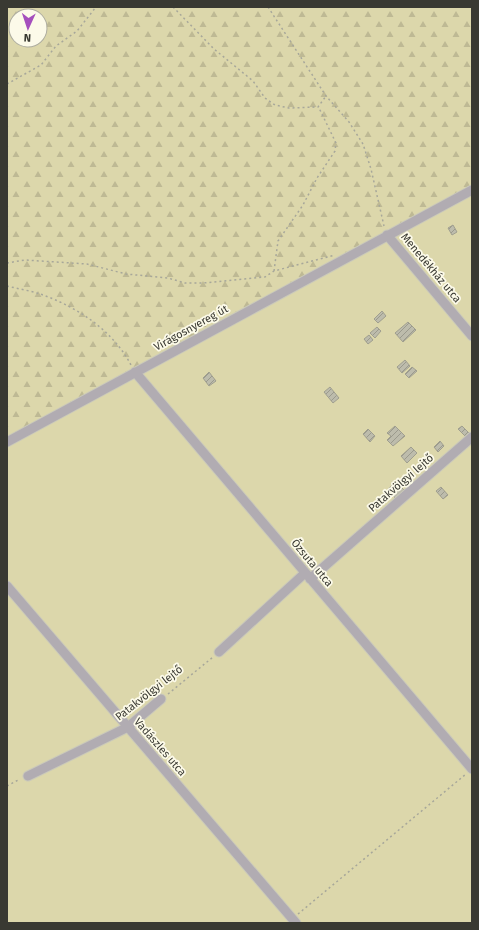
<svg xmlns="http://www.w3.org/2000/svg" width="479" height="930" font-family="'Fira Sans',sans-serif">
  <style>
    .green { fill: #dcd7ab }
    .forest { fill: url(#forest-firs); fill-rule: evenodd }
    .building { fill: url(#building-hatch); stroke: #a09f8f }
    .lines { fill: none; stroke-linecap: round; stroke-linejoin: round }
    .street-casing { stroke: #cac9ba; stroke-width: 11 }
    .path { stroke: #a7a79a; stroke-width: 1.5; stroke-dasharray: 2 3; stroke-linecap: butt }
    .street { stroke: #b1acb2; stroke-width: 9 }
    .labels { text-anchor: middle; dominant-baseline: central; stroke-width: 3.5; stroke-linejoin: round; paint-order: stroke }
    .street-label { font-size: 11px; fill: #393932; stroke: #fcfae9 }
  </style>
  <defs>
    <pattern id="forest-firs" width="22" height="20" patternUnits="userSpaceOnUse"><rect width="22" height="20" fill="#dcd7ab"/><path d="M5 1l3.5 6h-7zM16 11l3.5 6h-7z" fill="#beb994"/></pattern>
    <pattern id="building-hatch" width="6" height="6" patternUnits="userSpaceOnUse"><rect width="6" height="6" fill="#bdbcac"/><path d="M-1 1l2-2M0 6l6-6M5 7l2-2" fill="none" stroke="#9b9a8d"/></pattern>
  </defs>
  <rect width="100%" height="100%" fill="#eeeddc"/>
  <path class="green" d="M472,193V923H7V442Z"/>
  <path class="forest" d="M7,7H472V193L7,442ZM16,16H40V40H16Z"/>
  <path class="building" d="M453,225L457,232L452,235L448,228Z
    M382,311L386,316L378,323L374,319Z
    M408,322L416,330L403,342L395,333Z
    M377,327L381,331L375,338L370,333Z
    M369,335L373,340L368,344L364,339Z
    M405,360L410,366L402,373L397,367Z
    M412,367L417,371L409,378L405,374Z
    M209,372L216,381L209,386L203,378Z
    M330,387L339,398L333,403L324,392Z
    M395,426L405,436L393,446L387,440L391,436L387,433Z
    M462,426L469,433L465,436L458,429Z
    M368,429L375,436L370,442L363,434Z
    M440,441L444,446L438,452L434,447Z
    M411,447L417,453L407,463L401,456Z
    M396,482L404,490L395,498L388,489Z
    M441,487L448,495L443,499L436,491Z"/>
  <g class="lines">
    <g class="street-casing">
      <path id="street" d="M387,235L472,336
        M135,372L472,769
        M7,442L472,190
        M310,579L472,437
        M7,586L296,923
        M219,652L305,573
        M28,776L128,727L161,699"/>
    </g>
    <path class="path" d="M173,7L214,49L253,81L265,98L275,105L289,108L318,107L326,96
      M268,7L326,96L349,122L363,144L371,169L384,226
      M7,84L41,65L56,46L77,31L96,7
      M7,263L25,260L87,264L126,274L168,278L185,283H203L265,277L274,271L335,255
      M274,271L278,241L303,205L317,178L335,151L336,143L319,108
      M7,286C19,289 32,291 43,295C79,308 113,331 131,365
      M168,694L213,657
      M7,786L20,779
      M298,914L466,774"/>
    <use href="#street" class="street"/>
  </g>
  <g class="labels">
    <g class="street-label">
      <text transform="translate(431 268) rotate(50)">Menedékház utca</text>
      <text transform="translate(191 328) rotate(-29)">Virágosnyereg út</text>
      <text transform="translate(401 483) rotate(-41)">Patakvölgyi lejtő</text>
      <text transform="translate(312 563) rotate(50)">Őzsuta utca</text>
      <text transform="translate(149 693) rotate(-38)">Patakvölgyi lejtő</text>
      <text transform="translate(160 747) rotate(49)">Vadászles utca</text>
    </g>
  </g>
  <rect width="479" height="930" fill="none" stroke="#393932" stroke-width="16"/>
  <g transform="translate(28 28) rotate(183)"><circle r="19" fill="#fcfae9" stroke="#aeada0"/>
  <path d="M0-3L7 15L0 10L-7 15Z" fill="#a54fbd"/>
  <text y="-6" font-size="11" font-weight="bold" text-anchor="middle" fill="#393932">N</text>
  </g>
</svg>
